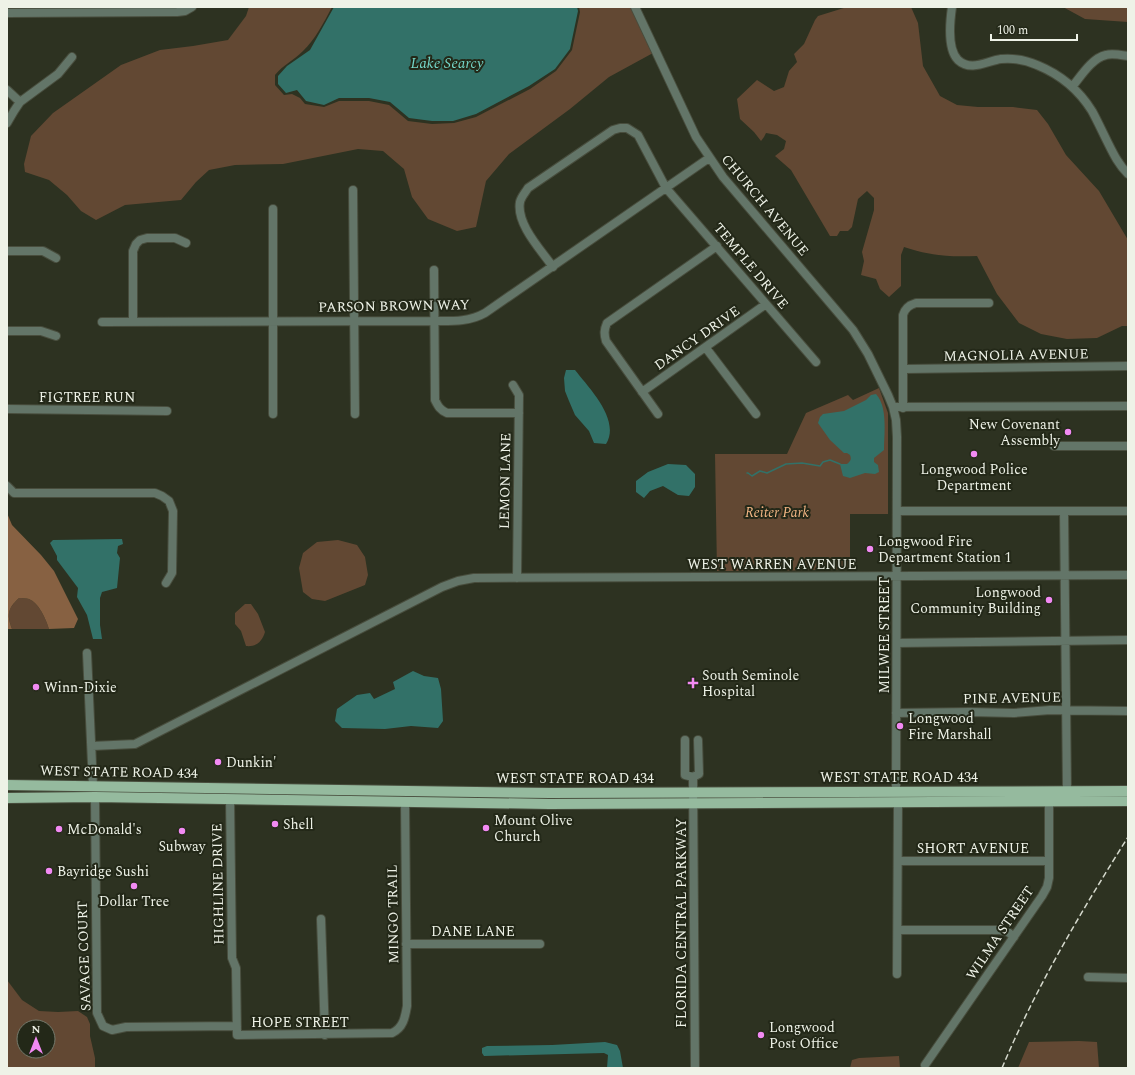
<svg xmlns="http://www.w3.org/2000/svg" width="1135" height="1075" font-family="Spectral,serif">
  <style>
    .green { fill: #624833; fill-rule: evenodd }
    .forest { fill: #876142 }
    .water { fill: #327168 }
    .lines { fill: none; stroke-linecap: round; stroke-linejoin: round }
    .stream { stroke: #327168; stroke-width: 1.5 }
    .minor-casing { stroke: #484d3d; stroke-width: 10 }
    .major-casing { stroke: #484d3d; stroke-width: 12 }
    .minor { stroke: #637568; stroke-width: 8 }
    .major { stroke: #95ba9e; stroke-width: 10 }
    .rail { stroke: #d5d9cd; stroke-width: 1.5; stroke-dasharray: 6 3; stroke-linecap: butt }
    .poi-dot { fill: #f28af3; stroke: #232818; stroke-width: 1.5 }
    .labels { text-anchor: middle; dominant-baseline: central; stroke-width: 4; stroke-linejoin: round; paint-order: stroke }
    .street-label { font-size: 14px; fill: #eef2e7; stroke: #232818 }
    .poi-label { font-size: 14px; fill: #eef2e7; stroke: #232818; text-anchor: start }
    .park-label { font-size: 14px; font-style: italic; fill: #f2b584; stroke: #232818 }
    .water-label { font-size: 15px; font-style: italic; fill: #74d7c9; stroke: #232818 }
  </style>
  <rect width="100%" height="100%" fill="#2d3221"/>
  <path class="green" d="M249,7H332C324,22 315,40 303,51C294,60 283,65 275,75V85L284,95L292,94L300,98L305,104L324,107L339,101H369L389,105L408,121L432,124L454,123L476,117L530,89L556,71L572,50L580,12L579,7H632L653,53L609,77L570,109L509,154L486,181L476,227L457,231L428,219L412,197L404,169L383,151L358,149L283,164L235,165L209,170L196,182L181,200L125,205L96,220L81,211L67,195L49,180L25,172L24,164L31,136L53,113L121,65L160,50L193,46L228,40L246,16Z
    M847,7H911L918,23L923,66L940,96L957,105L978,107H1013L1037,110L1048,124L1066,155L1099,191L1128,240V326H1122L1097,338L1067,339L1041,334L1019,323L997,294L977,256C948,257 932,256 904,247L901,255V286L889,297L880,289L876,279L861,275L864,261L862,252L874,210V198L867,191L858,199L852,227L848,231H840L837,236H830L791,170L775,156L784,149L786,141L777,135L766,133L764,137L761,141L754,132L740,119L737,99L757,80L774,91L784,87L789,71L797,62L794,54L804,44L815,20L818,16Z
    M1063,7H1128V22L1085,19Z
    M879,388L888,413V514H850V569L774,571H717L715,454H787L806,413L848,395L853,400Z
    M338,540L357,545L365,557L368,575L365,585L325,601L312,599L303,592L299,568L303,553L317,542Z
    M19,598C22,598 26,598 29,599C39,603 46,619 49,629H12C7,615 7,609 19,598Z
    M245,604H251L258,614L265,632C262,642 256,647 246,646L241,631L235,624V613Z
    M7,980L22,1000L39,1011L58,1012L78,1011L87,1017L90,1024V1036L95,1058V1068H7ZM24,1027H48V1051H24Z
    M1079,1041L1097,1042L1099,1068H1018L1029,1042Z
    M899,1056L900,1068H850L852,1060L859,1058Z"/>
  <path class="forest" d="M7,513L12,525L41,555L54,571L78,619L74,628L49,629C46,619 39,603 29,599C26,598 22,598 19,598C7,609 7,615 12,629H7Z"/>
  <path class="water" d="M334,7H577L578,11L570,49L555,69L529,86L476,114L453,121H432L409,118L390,102L369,98H339L324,105L306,101L297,90L286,93L278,84V76L287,66L310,50Z
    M566,370H575C589,388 621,420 606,444L594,443L589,431L575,415L569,401L565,391L564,378Z
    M876,394C888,407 884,433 884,450L874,458V462L878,465L879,472L875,474L865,473L850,478L843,476L840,464H847C850,461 852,460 850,455L847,453H844L830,440L818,423L820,417L823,414L844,411L866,400L871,395Z
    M668,464L686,465L695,474V487L689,496L678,495L663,486L650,491L644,498L636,492V481L648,472Z
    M122,539L123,544L118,546L117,553L120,558L117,588L102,592L100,598V625L102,639H93L87,615L77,597L78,588L57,560V556L50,543L53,540Z
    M413,671L424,676L438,678L441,689L443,721L438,728L411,726L385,729L342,728L335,721L337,709L357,695L370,693L374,699L395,689L393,682Z
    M605,1042L617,1045L620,1051L623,1068H607L608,1055L604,1053L484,1056L482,1053V1048L487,1046L552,1045Z"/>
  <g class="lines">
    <path class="stream" d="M747,473H748L752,476L760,471L767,473L786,464L802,463L820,466L823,462L830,460L840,464"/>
    <g class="minor-casing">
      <path id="minor" d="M635,7L696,137L723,177L853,330L868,354L888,395L893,407L896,420L897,437L896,792
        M952,7C950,21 947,49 958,60C971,72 987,61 1001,59C1013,58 1026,60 1037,65C1059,74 1079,90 1092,111C1097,120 1102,131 1107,141C1113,153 1118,164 1128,174
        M7,13L177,12L185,11L192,7
        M1072,87C1081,76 1092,58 1106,55C1112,53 1121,55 1128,56
        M7,90L20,102
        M7,123L14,111L20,102L58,74L72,57
        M353,190L355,414
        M273,209V414
        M7,251H43L56,258
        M553,267C541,250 516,224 520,202C521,197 525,193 528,188L613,130L620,128H627L638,135L666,188L816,362
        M434,270L435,400C438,406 440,410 447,413H519
        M102,322L434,321C452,321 469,322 485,313L709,158
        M133,322V251L136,244L140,240L147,238H175L186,243
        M7,331H41L56,336
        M706,348L756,414
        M904,369L1128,366
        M513,385L519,395L517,578
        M642,392L766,304
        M893,407L1128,406
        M903,408V315C905,308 909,305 916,303H989
        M7,409L167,411
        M658,414L606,341C604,334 604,330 607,323L717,246
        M1054,446H1128
        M7,486L14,493H155L162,496L169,501L173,511L172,573L166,583
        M897,511H1128
        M1064,511L1067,791
        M897,643L1128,640
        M87,653L93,786
        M896,713L970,712L1014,713L1050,710L1128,711
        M685,740V775L693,777
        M92,746L135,744L442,587L458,581L474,578L1128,575
        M693,777L695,1068
        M693,777L699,774L698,740
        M95,797L97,1013L103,1026L112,1030L126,1027L237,1026
        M230,799L232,958L236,968L237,1035L392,1033C403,1028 405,1018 407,1006L405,801
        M898,861H1049
        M321,919L325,1035
        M898,930H1000L1008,932L1014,937
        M406,944H540
        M897,974L898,802
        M1088,977L1128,978
        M925,1065L1042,896L1047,887L1049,878V802"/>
    </g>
    <g class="major-casing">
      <path id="major" d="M7,785L550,793L1128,791
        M7,798L95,797L549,804L1128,801"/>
    </g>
    <use href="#minor" class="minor"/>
    <use href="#major" class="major"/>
    <path class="rail" d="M1002,1068C1036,987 1081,912 1128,837"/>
  </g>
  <g class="poi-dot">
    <circle cx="1068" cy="432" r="4"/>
    <circle cx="974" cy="454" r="4"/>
    <circle cx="870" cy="549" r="4"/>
    <circle cx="1049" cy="600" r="4"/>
    <path d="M691 677h4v4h4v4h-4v4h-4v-4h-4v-4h4z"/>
    <circle cx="36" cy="687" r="4"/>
    <circle cx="900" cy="726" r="4"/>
    <circle cx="218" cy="762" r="4"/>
    <circle cx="275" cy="824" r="4"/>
    <circle cx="486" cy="828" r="4"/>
    <circle cx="59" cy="829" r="4"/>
    <circle cx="182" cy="831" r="4"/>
    <circle cx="49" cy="871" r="4"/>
    <circle cx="134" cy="886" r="4"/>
    <circle cx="761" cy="1035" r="4"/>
  </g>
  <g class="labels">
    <g class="street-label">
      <text transform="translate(765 205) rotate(50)">CHURCH AVENUE</text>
      <text transform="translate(751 266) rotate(50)">TEMPLE DRIVE</text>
      <text transform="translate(394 306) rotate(-1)">PARSON BROWN WAY</text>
      <text transform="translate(697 338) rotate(-35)">DANCY DRIVE</text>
      <text transform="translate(1016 355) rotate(-1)">MAGNOLIA AVENUE</text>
      <text x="87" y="397">FIGTREE RUN</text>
      <text transform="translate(505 481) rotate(-89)">LEMON LANE</text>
      <text x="772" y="564">WEST WARREN AVENUE</text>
      <text transform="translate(884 635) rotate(-90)">MILWEE STREET</text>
      <text transform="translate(1012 698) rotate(-1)">PINE AVENUE</text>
      <text transform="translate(119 772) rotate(1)">WEST STATE ROAD 434</text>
      <text x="899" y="777">WEST STATE ROAD 434</text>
      <text x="575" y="778">WEST STATE ROAD 434</text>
      <text x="973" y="848">SHORT AVENUE</text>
      <text transform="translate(218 884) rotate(-91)">HIGHLINE DRIVE</text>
      <text transform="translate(393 914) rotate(-91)">MINGO TRAIL</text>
      <text transform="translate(681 923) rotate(-90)">FLORIDA CENTRAL PARKWAY</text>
      <text x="473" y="931">DANE LANE</text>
      <text transform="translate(1000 933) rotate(-56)">WILMA STREET</text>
      <text transform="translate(84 956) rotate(-92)">SAVAGE COURT</text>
      <text x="300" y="1022">HOPE STREET</text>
    </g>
    <g class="poi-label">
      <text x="1060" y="424" text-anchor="end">New Covenant<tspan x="1060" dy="16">Assembly</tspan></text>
      <text x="974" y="469" text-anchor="middle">Longwood Police<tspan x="974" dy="16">Department</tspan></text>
      <text x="878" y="541">Longwood Fire<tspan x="878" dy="16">Department Station 1</tspan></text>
      <text x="1041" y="592" text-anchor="end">Longwood<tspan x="1041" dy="16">Community Building</tspan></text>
      <text x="702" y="675">South Seminole<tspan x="702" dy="16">Hospital</tspan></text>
      <text x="44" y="687">Winn-Dixie</text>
      <text x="908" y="718">Longwood<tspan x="908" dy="16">Fire Marshall</tspan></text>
      <text x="226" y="762">Dunkin'</text>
      <text x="494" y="820">Mount Olive<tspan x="494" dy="16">Church</tspan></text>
      <text x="283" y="824">Shell</text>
      <text x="67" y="829">McDonald's</text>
      <text x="182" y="846" text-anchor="middle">Subway</text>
      <text x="57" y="871">Bayridge Sushi</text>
      <text x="134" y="901" text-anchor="middle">Dollar Tree</text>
      <text x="769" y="1027">Longwood<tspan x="769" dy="16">Post Office</tspan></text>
    </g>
    <g class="park-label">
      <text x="777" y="512">Reiter Park</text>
    </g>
    <g class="water-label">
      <text x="447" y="63">Lake Searcy</text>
    </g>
  </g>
  <rect width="1135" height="1075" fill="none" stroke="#eef2e7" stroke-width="16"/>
  <g transform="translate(36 1039)"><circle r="19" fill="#232818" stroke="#74796b"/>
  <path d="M0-3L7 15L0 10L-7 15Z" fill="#f28af3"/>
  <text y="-6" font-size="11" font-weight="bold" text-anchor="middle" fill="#eef2e7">N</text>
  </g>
  <path d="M991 34v6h86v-6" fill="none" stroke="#eef2e7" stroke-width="2"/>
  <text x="997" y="34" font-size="12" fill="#eef2e7" stroke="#232818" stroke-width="3" paint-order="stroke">100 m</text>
</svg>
